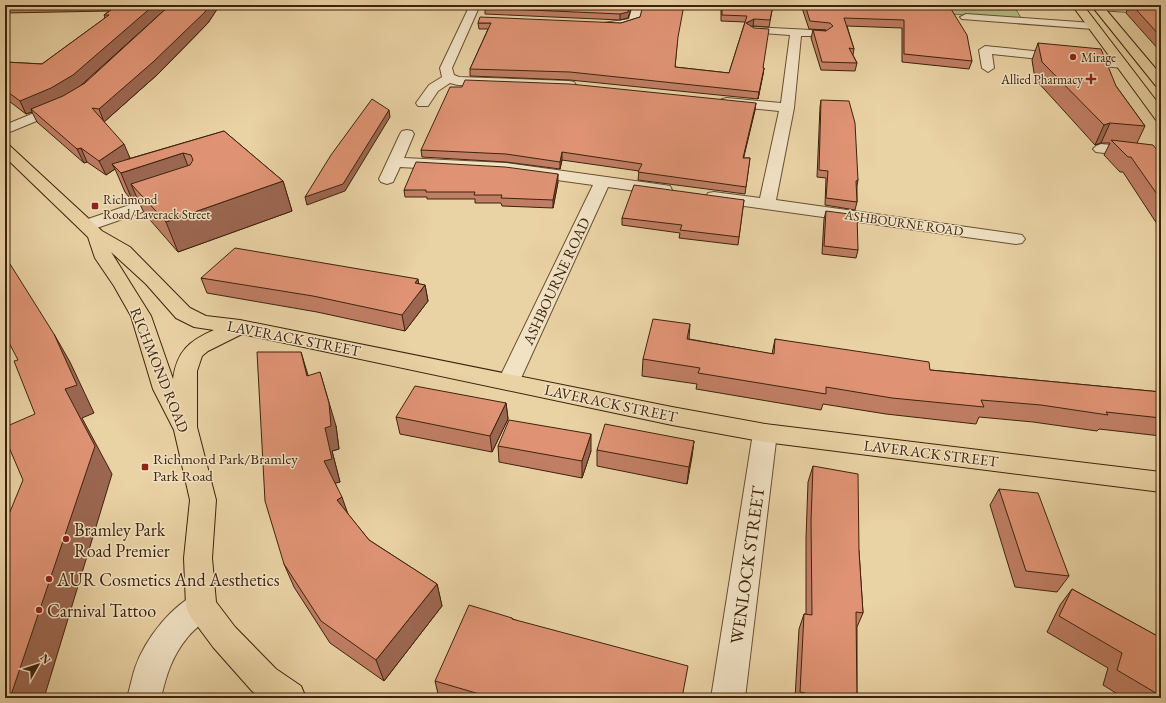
<svg xmlns="http://www.w3.org/2000/svg" width="1166" height="703" font-family="'EB Garamond',serif">
  <style>
    .green { fill: #b4bd87; stroke: #78704a }
    .lines { fill: none; stroke-linecap: round; stroke-linejoin: round }
    .minor-casing { stroke: #684f32; stroke-width: 2 }
    .major-casing { stroke: #3d230c; stroke-width: 2 }
    .minor { fill: #f1e2c4; fill-rule: evenodd }
    .major { fill: #e9d2a4; fill-rule: evenodd }
    .wall { fill: #c07e64; stroke: #3d230c }
    .shaded-wall { fill: #9c6751; stroke: #3d230c }
    .building { fill: #df9374; stroke: #3d230c }
    .poi-dot { fill: #8f2418; stroke: #f1e2c4; stroke-width: 1.5 }
    .labels { text-anchor: middle; dominant-baseline: central; stroke-width: 3; stroke-linejoin: round; paint-order: stroke }
    .far-poi-label { font-size: 13px; fill: #3d230c; stroke: #f1e2c4; text-anchor: start }
    .far-street-label { font-size: 13px; fill: #3d230c; stroke: #f1e2c4 }
    .street-label { font-size: 15px; fill: #3d230c; stroke: #f1e2c4 }
    .poi-label { font-size: 15px; fill: #3d230c; stroke: #f1e2c4; text-anchor: start }
    .near-poi-label { font-size: 18px; fill: #3d230c; stroke: #f1e2c4; text-anchor: start }
    .near-street-label { font-size: 18px; fill: #3d230c; stroke: #f1e2c4 }
  </style>
  <rect width="100%" height="100%" fill="#e9d2a4"/>
  <filter id="stains"><feTurbulence type="fractalNoise" baseFrequency=".005" numOctaves="4"/><feColorMatrix values="0 0 0 0 .2 0 0 0 0 .09 0 0 0 0 .02 0 0 0 .5 -.17"/></filter>
  <radialGradient id="worn" r=".72"><stop offset=".6" stop-color="#630" stop-opacity="0"/><stop offset="1" stop-color="#630" stop-opacity=".3"/></radialGradient>
  <path class="green" d="M936,5H1013L1022,19L938,13Z"/>
  <g class="lines">
    <g class="minor-casing">
      <path id="minor" d="M470,5H480L452,68L454,75L459,77L569,81L574,82L576,85L574,88L458,85L450,83L438,91L428,106H418L416,103L429,85L442,77L440,68Z
        M633,5H643L638,23L620,28L604,27L602,25L604,23L629,19Z
        M1094,5L1161,8V14L1098,10L1094,9L1093,7Z
        M966,14L1093,23L1099,26L1093,29L962,19L960,17Z
        M753,27L811,30L817,33L811,36H801L794,108L776,200L1016,234L1022,235L1025,239L1022,243L1016,244L708,201L706,197L708,193L714,192L760,198L779,111L727,106L722,105L720,102L722,99L727,98L781,103L790,35L749,32L747,30L749,28Z
        M985,46L1122,60L1128,64L1122,68L992,54L994,68L988,72L982,68L979,50Z
        M63,101L68,102L70,105L68,108L5,134V125Z
        M407,130L412,131L414,134L404,158L506,163L664,185L670,186L672,190L670,194L664,195L608,187L517,387L509,389L501,387L498,381L593,185L506,173L400,167L393,182L387,184L381,182L379,179L400,134L402,131Z
        M1101,144L1161,150V160L1096,152L1093,149L1096,146Z
        M168,192L174,193L176,197L174,201L94,229L88,230L82,229L79,225L82,221Z
        M765,424L774,427L777,433L745,698H711L753,433L756,427Z
        M201,592L212,596L216,606C209,621 196,626 187,638C172,656 166,676 161,698H127C130,688 132,677 135,668C145,639 173,603 201,592Z"/>
    </g>
    <g class="major-casing">
      <path id="major" d="M1072,5H1083L1161,107V121L1156,120Z
        M1091,5H1102L1161,75V87L1156,86Z
        M5,144L10,146L102,231L130,247L190,308L206,316L240,320L672,407L765,424L1161,472V492L765,442L672,425L242,334L208,351L202,356L197,371V427L216,500L212,558L216,602L235,627L276,669L301,686L306,698H261L252,691L213,647L190,616L186,606L184,558L190,500L174,430L153,389L131,316L114,286L95,258L88,237L5,157ZM111,252L146,284L176,318L194,327L214,330C189,341 177,351 173,379L151,316Z"/>
    </g>
    <use href="#minor" class="minor"/>
    <use href="#major" class="major"/>
  </g>
  <path class="wall" d="M5,5H170L80,86L218,7L208,23L158,74L104,122L130,158L128,159L224,131L283,181L292,211L178,252L144,213L138,200L133,202L125,192L115,169L106,175L87,162L84,163L37,122L32,112L26,114L5,98V62L42,64L105,18L104,15L109,11L5,13Z
    M485,5H632L628,18L620,20L485,14V8L486,6Z
    M721,5H773L769,27L753,26H751L763,68H764L758,99L570,80L470,76V69L488,29H479L478,23H621L640,17L677,44L675,67L729,73L745,22L721,21Z
    M801,5H925L972,61L969,69L902,62V28L847,26L854,49L853,55L857,63L855,71L821,70L811,38L813,30H826L809,29Z
    M1126,5H1161V59L1157,54L1159,50L1126,13L1129,5Z
    M1038,43L1116,86L1145,126L1137,143L1161,155V230L1123,172H1120L1104,155L1110,143H1101L1095,145L1035,79L1032,60Z
    M821,100L858,180L857,186V202L855,210L825,205L826,178L817,177L820,107Z
    M755,110L743,158H750L745,194L638,180L639,171L562,160L560,169L506,162L422,157L421,150Z
    M558,182L553,208L502,206L501,203H475V199H427V197H405L404,190Z
    M744,200L738,245L679,238L680,233L622,225V218Z
    M826,211L858,250L856,258L822,254L824,219Z
    M201,278L419,284L425,285L428,301L405,331L317,312L207,293Z
    M690,324L689,339L772,354L775,339L930,370L1161,392V436L1099,429L1097,431L1033,422L979,417L976,424L886,414L823,404L821,410L696,389L697,384L642,376L643,359Z
    M308,376L336,426L339,449L332,451L340,482L335,483L348,514L369,540L437,584L442,606L384,681L330,643L294,587L284,564Z
    M506,403L508,419L492,452L400,434L396,417Z
    M694,441L687,484L597,466V450Z
    M498,446L591,451L582,478L499,462Z
    M813,466L859,551L863,613L857,627V698H795L799,629L804,614H806V538L808,482Z
    M999,489L1069,576L1057,592L1015,587L990,505Z
    M1072,589L1161,638V698H1124L1103,685L1108,668L1047,632L1060,605Z
    M512,618L513,619L682,698H439L435,681Z"/>
  <path class="shaded-wall" d="M154,5H170L78,88L57,101L31,109L32,112L26,114L20,101Z
    M209,5H220L208,23L158,74L104,122L99,109Z
    M630,5H632L628,18L620,20V14Z
    M754,19L753,26L746,29V23Z
    M764,68L763,75L758,99L759,92Z
    M756,103L755,110L742,165L743,158Z
    M389,110L390,117L345,191L307,205L305,197Z
    M1110,123L1101,143L1095,145L1104,125Z
    M124,144L130,158L116,168L112,164L115,169L106,175L99,161Z
    M81,148L87,162L84,163L77,149Z
    M562,152V160L560,169V162Z
    M183,153L194,182L131,184L138,200L133,202L121,173Z
    M558,174V182L553,208V200Z
    M283,181L292,211L178,252L166,222Z
    M418,279L420,292L425,285L428,301L405,331L402,315L415,283Z
    M54,334L70,362L94,413L82,418L112,474L44,698H10L65,389Z
    M301,352L308,375L314,399L307,376Z
    M320,372L336,426L339,449L332,451L340,482L332,484L324,461L325,428Z
    M506,403L508,419L492,452L490,436Z
    M591,434V451L582,478V461Z
    M694,441L692,457L687,484L689,467Z
    M342,497L350,520L337,500Z
    M437,584L442,606L384,681L376,660Z"/>
  <path class="building" d="M118,5H154L73,75L51,88L20,101L5,90V62L42,64L109,15H104Z
    M170,5H209L205,12L153,62L99,109L92,108L124,144L99,161L81,148L77,149L31,109L63,96L85,83Z
    M486,5H630L628,12L620,14L485,8Z
    M643,5H684L678,37L675,67L729,73L747,16L722,15V5H773L770,20L754,19L746,23L754,28L769,29L763,68H764L759,92L570,72L470,69L491,23H478L480,17L621,23L640,17Z
    M805,5H925L928,8L951,9L967,35L972,61L904,54V20L844,18L854,49L849,48L857,63L822,62L813,30L826,31L833,26L830,23L810,21Z
    M1132,5H1161V37Z
    M1038,43L1101,49L1116,86L1145,126L1110,123L1104,125L1042,62Z
    M465,80L570,84L756,103L743,158H750L746,187L638,172L642,164L562,152L560,162L506,154L421,150L450,87H462Z
    M372,99L389,110L343,184L305,197L331,155Z
    M821,100L849,101L855,123L858,180L856,181L857,202L826,198L828,171L819,170Z
    M224,131L283,181L166,222L131,184L190,165L193,160L191,155L183,153L121,173L112,164Z
    M1111,140L1153,145L1161,155V200L1131,157H1128Z
    M416,162L505,167L558,174L553,200L501,198L502,195H474L475,192H426V190H404Z
    M634,185L744,200L739,237L680,230L682,225L622,218Z
    M826,211L857,215L858,250L824,246Z
    M235,248L418,279L415,283L425,285L402,315L313,296L201,278Z
    M5,256L54,334L77,385L65,389L95,446L10,698H5V524L23,480L5,438V427L35,414L14,361L18,360L5,335Z
    M653,319L690,324L687,339L774,354L775,339L929,362L930,370L1161,392V418L1106,412L1108,415L1041,405L981,400L984,407L892,398L826,387V394L698,373L700,368L643,359Z
    M257,352H301L307,376L320,372L329,403L331,426L325,428L332,459L324,461L342,497L337,500L369,540L437,584L376,660L321,621L284,564L265,501Z
    M415,386L506,403L490,436L396,417Z
    M509,420L591,434L582,461L498,446Z
    M605,424L694,441L689,467L597,450Z
    M813,466L858,474L859,551L863,613L856,612L857,698H826L800,692L804,614L812,615L811,521Z
    M999,489L1038,493L1069,576L1026,571Z
    M1072,589L1161,638V696L1117,670L1122,653L1059,616Z
    M469,605L512,618V619L688,666L682,698H493L435,681Z"/>
  <g class="poi-dot">
    <circle cx="1073" cy="57" r="4"/>
    <path d="M1089 73h4v4h4v4h-4v4h-4v-4h-4v-4h4z"/>
    <rect x="91" y="202" width="8" height="8" rx="2"/>
    <rect x="141" y="463" width="8" height="8" rx="2"/>
    <circle cx="66" cy="539" r="4"/>
    <circle cx="49" cy="579" r="4"/>
    <circle cx="39" cy="610" r="4"/>
  </g>
  <g class="labels">
    <g class="far-poi-label">
      <text x="1081" y="57">Mirage</text>
      <text x="1083" y="79" text-anchor="end">Allied Pharmacy</text>
      <text x="103" y="199">Richmond<tspan x="103" dy="15">Road/Laverack Street</tspan></text>
    </g>
    <g class="far-street-label">
      <text transform="translate(904 223) rotate(8)">ASHBOURNE ROAD</text>
    </g>
    <g class="street-label">
      <text transform="translate(556 281) rotate(-65)">ASHBOURNE ROAD</text>
      <text transform="translate(294 338) rotate(11)">LAVERACK STREET</text>
      <text transform="translate(160 370) rotate(68)">RICHMOND ROAD</text>
      <text transform="translate(611 403) rotate(12)">LAVERACK STREET</text>
      <text transform="translate(931 453) rotate(7)">LAVERACK STREET</text>
    </g>
    <g class="poi-label">
      <text x="153" y="458">Richmond Park/Bramley<tspan x="153" dy="17">Park Road</tspan></text>
    </g>
    <g class="near-poi-label">
      <text x="74" y="529">Bramley Park<tspan x="74" dy="21">Road Premier</tspan></text>
      <text x="57" y="579">AUR Cosmetics And Aesthetics</text>
      <text x="47" y="610">Carnival Tattoo</text>
    </g>
    <g class="near-street-label">
      <text transform="translate(747 565) rotate(-82)">WENLOCK STREET</text>
    </g>
  </g>
  <rect width="1166" height="703" fill="none" stroke="#e9d2a4" stroke-width="20"/>
  <rect x="6" y="6" width="1154" height="691" fill="none" stroke="#3d230c" stroke-width="2"/>
  <rect x="10" y="10" width="1146" height="683" fill="none" stroke="#3d230c"/>
  <g transform="translate(38 665) rotate(51)" stroke="#f1e2c4" stroke-width="3" paint-order="stroke">
  <path d="M0-3L7 15L0 10L-7 15Z" fill="#3d230c"/>
  <text y="-6" font-size="11" font-weight="bold" text-anchor="middle" fill="#3d230c">N</text>
  </g>
  <rect width="100%" height="100%" filter="url(#stains)"/>
  <rect width="100%" height="100%" fill="url(#worn)"/>
</svg>
